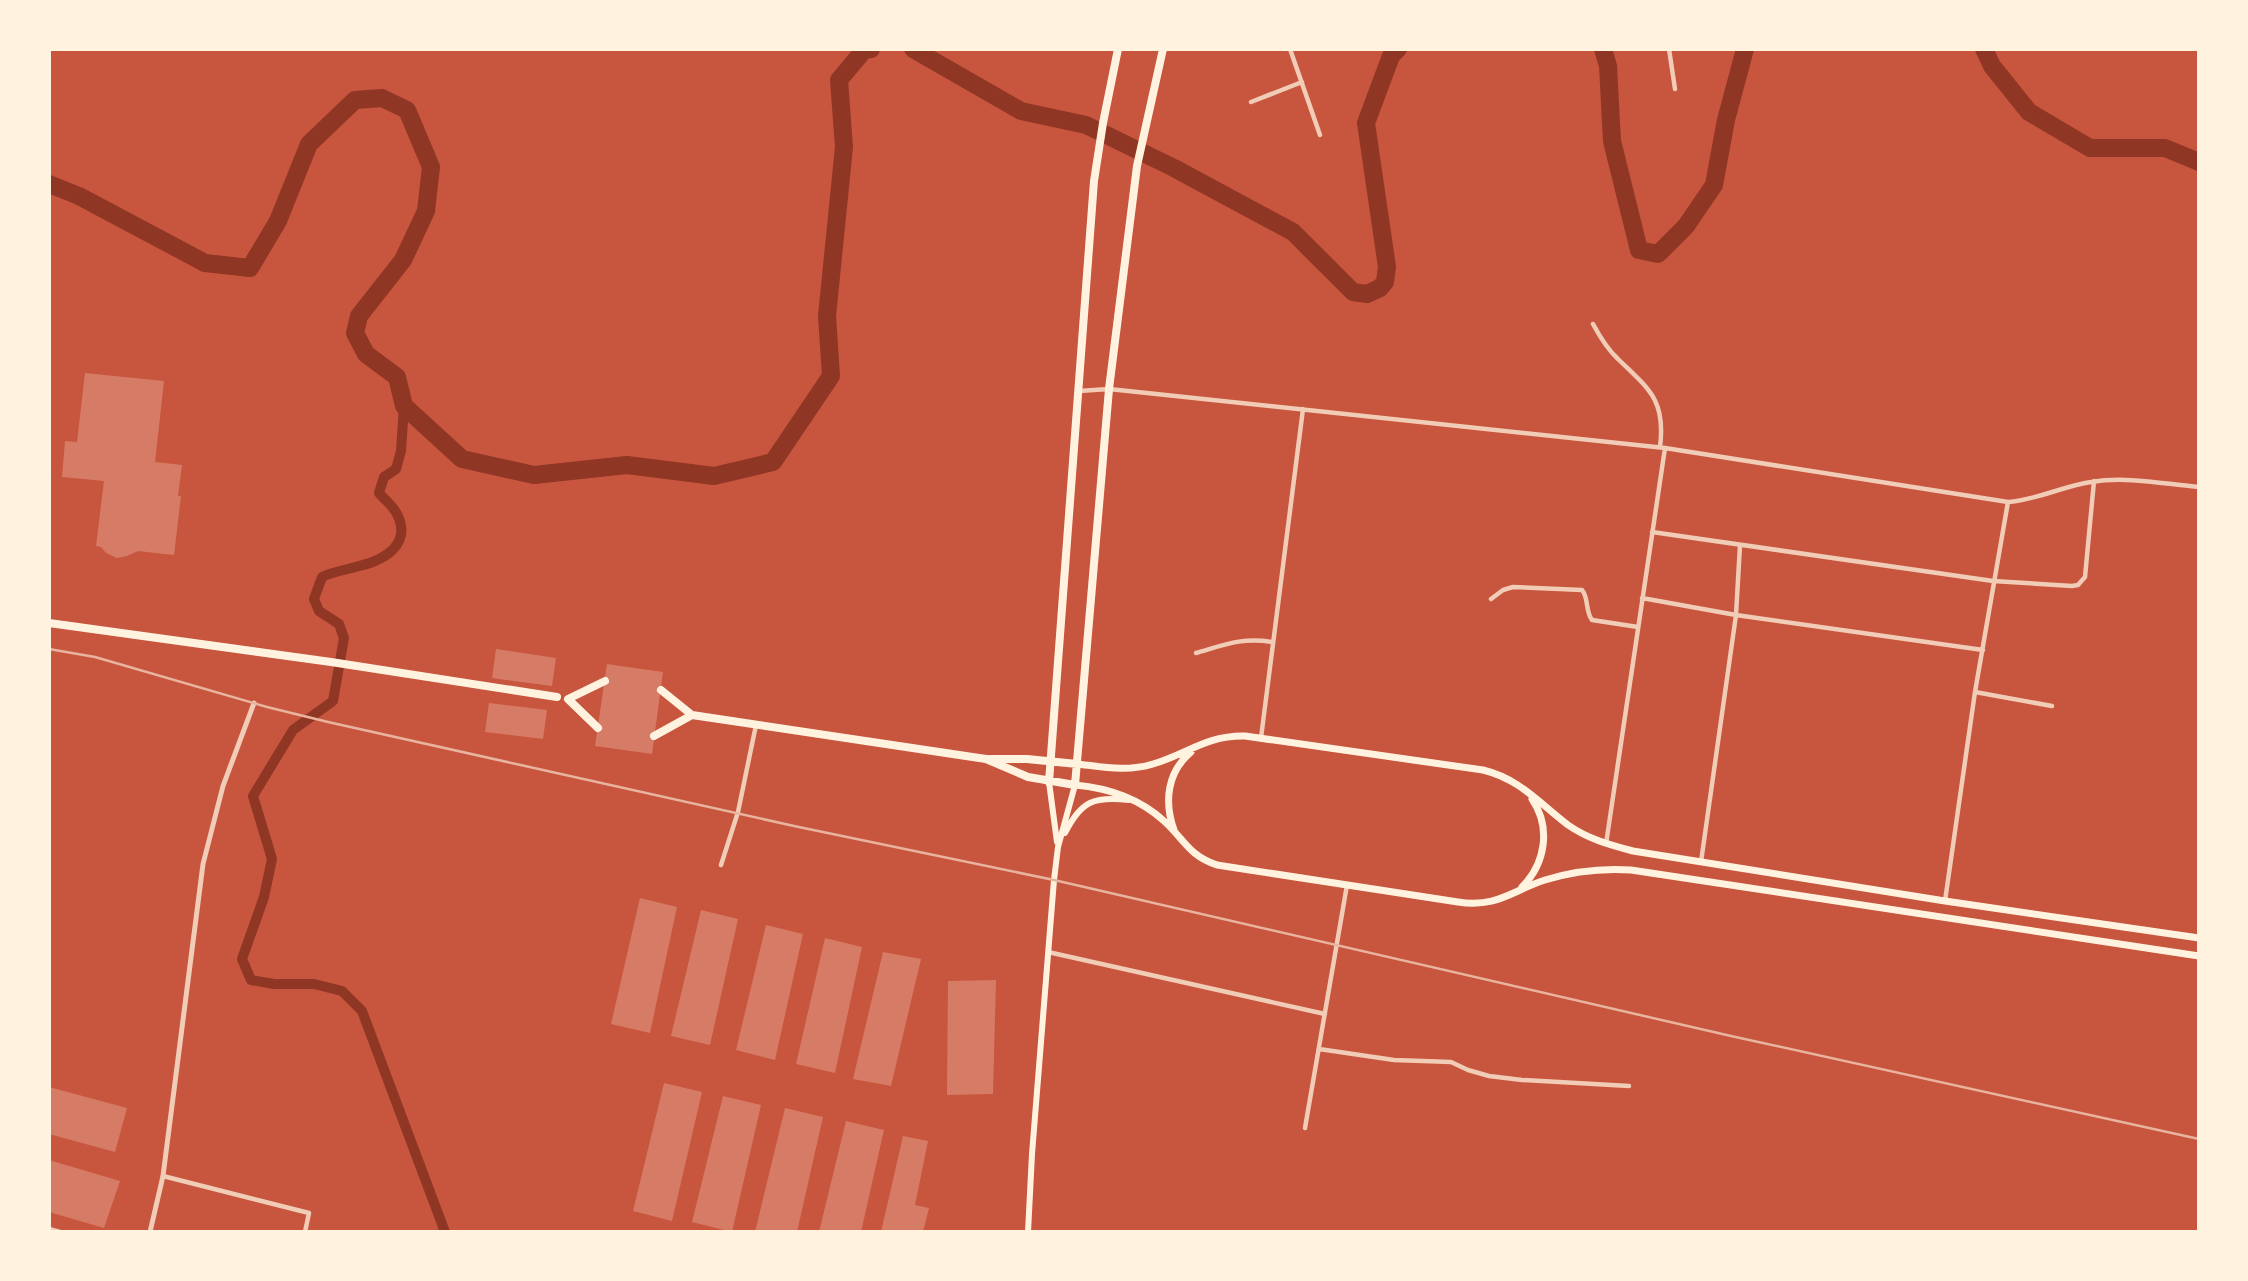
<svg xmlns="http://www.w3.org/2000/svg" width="2248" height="1281" font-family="Ubuntu,sans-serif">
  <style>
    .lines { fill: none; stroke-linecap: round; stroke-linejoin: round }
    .canal { stroke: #8f3625; stroke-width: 10 }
    .river { stroke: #8f3625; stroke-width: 18 }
    .building { fill: #d67c66 }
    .minor { stroke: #f1ccb7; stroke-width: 4.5 }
    .tertiary { stroke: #f1ccb7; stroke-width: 5 }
    .secondary { stroke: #fff3e0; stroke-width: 6 }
    .primary { stroke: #fff3e0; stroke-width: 7 }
    .trunk { stroke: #fff3e0; stroke-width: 8 }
    .rail { stroke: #e9b49f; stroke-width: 2.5 }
  </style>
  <rect width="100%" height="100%" fill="#c8553d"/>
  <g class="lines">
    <path class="canal" d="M404,406L401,451L396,469L384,477L379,493C385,500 393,506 397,514C412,544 385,560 359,566C346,570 335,571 322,577L314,599L319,611L339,624L344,638L333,701L293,730L253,796L272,859L264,897L242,959L251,980L274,984H314L342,991L362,1011L445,1232"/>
    <path class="river" d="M913,49L1021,111L1086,125L1174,168L1293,232L1353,292L1367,294L1380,288L1385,282L1387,267L1366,123L1391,56L1398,49
      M1603,49L1608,66L1612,141L1639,250L1658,254L1686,226L1714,185L1726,120L1745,49
      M1984,49L1992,66L2029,112L2090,148H2165L2199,162
      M49,184L79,196L205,263L250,268L278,221L309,144L355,100L382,98L407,110L431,167L426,211L403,260L359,316L355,333L366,354L397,377L404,406L462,459L534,475L627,465L714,476L773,462L831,376L827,316L844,147L839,80L864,50L871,49"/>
  </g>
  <path class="building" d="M85,373L164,381L155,462L182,465L178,496H181L174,555L138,551L127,556L117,558L106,553L101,547L96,546L104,481L62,477L65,441L77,442Z
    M496,649L556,658L552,686L492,678Z
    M607,664L663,672L652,754L595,746Z
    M489,703L547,710L543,739L485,732Z
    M640,898L677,907L650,1033L611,1024Z
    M701,910L738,919L710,1045L671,1036Z
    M766,925L803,934L775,1060L736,1050Z
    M825,938L862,947L835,1073L796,1064Z
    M883,952L921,959L891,1086L853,1079Z
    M996,980L993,1094L947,1095L948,981Z
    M664,1083L702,1092L672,1221L633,1211Z
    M49,1087L127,1108L115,1152L49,1134Z
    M723,1096L761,1105L732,1232L692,1222Z
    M785,1108L823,1117L797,1232H755Z
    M846,1121L884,1130L861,1232H819Z
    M903,1136L928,1141L915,1205L929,1208L923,1232H881Z
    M49,1160L120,1181L104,1228L49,1212Z"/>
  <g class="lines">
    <path class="minor" d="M1290,49L1320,135
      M1669,49L1675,89
      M1251,102L1302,82
      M1593,324C1600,337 1607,349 1618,359C1649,389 1666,400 1660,447
      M1079,391L1109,389L1665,448L2008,502C2037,500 2063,486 2091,482C2127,476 2164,484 2199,487
      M1652,532L1993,581L2072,586L2078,585L2085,577L2094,481
      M1642,598L1736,615L1983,650
      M1491,599L1503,590L1513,587L1582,590C1589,598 1585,611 1592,620L1638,627
      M1196,653C1224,645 1242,637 1272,642
      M1975,692L2052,706
      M1261,738L1303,409
      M1606,844L1665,448
      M1701,862L1736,615L1740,545
      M721,865L738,812L756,725
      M1945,901L1975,692L2008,502
      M1048,952L1325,1014
      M1319,1049L1394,1060L1451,1062L1468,1070L1489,1076L1522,1080L1629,1086
      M1305,1128L1347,885
      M163,1176L309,1213L305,1232
      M49,1229L60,1232"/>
    <path class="tertiary" d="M150,1232L163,1176L203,864L223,786L254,703"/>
    <path class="secondary" d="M1049,782L1057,842
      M1065,833C1081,801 1094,796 1129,800
      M1028,1232L1032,1154L1054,880L1058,847L1075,785"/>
    <path class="primary" d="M1077,764C1103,767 1128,772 1153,764C1187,754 1207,735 1245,736L1483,770C1520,779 1539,803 1568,825C1588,839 1610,845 1633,851L1945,901L2199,938
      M1075,785C1108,788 1139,798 1164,821C1185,840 1188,855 1217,865L1458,902C1497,908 1511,891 1545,880C1574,871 1601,868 1631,870L2199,956
      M1174,830C1164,802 1167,772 1191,752
      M1522,887C1546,863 1551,827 1532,799"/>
    <path class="trunk" d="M49,623L331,662L557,697
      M661,690L692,715L986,759H1027L1077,764
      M598,728L568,699L605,681
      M654,736L692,715
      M986,759L1028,777L1075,785L1109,389L1137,166L1163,49
      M1049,782L1094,181L1103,123L1118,49"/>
    <path class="rail" d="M49,649L95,657L267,707L328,722L794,826L1054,880L1731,1036L2199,1139"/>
  </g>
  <rect width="2248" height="1281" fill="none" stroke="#fff3e0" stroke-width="102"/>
</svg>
